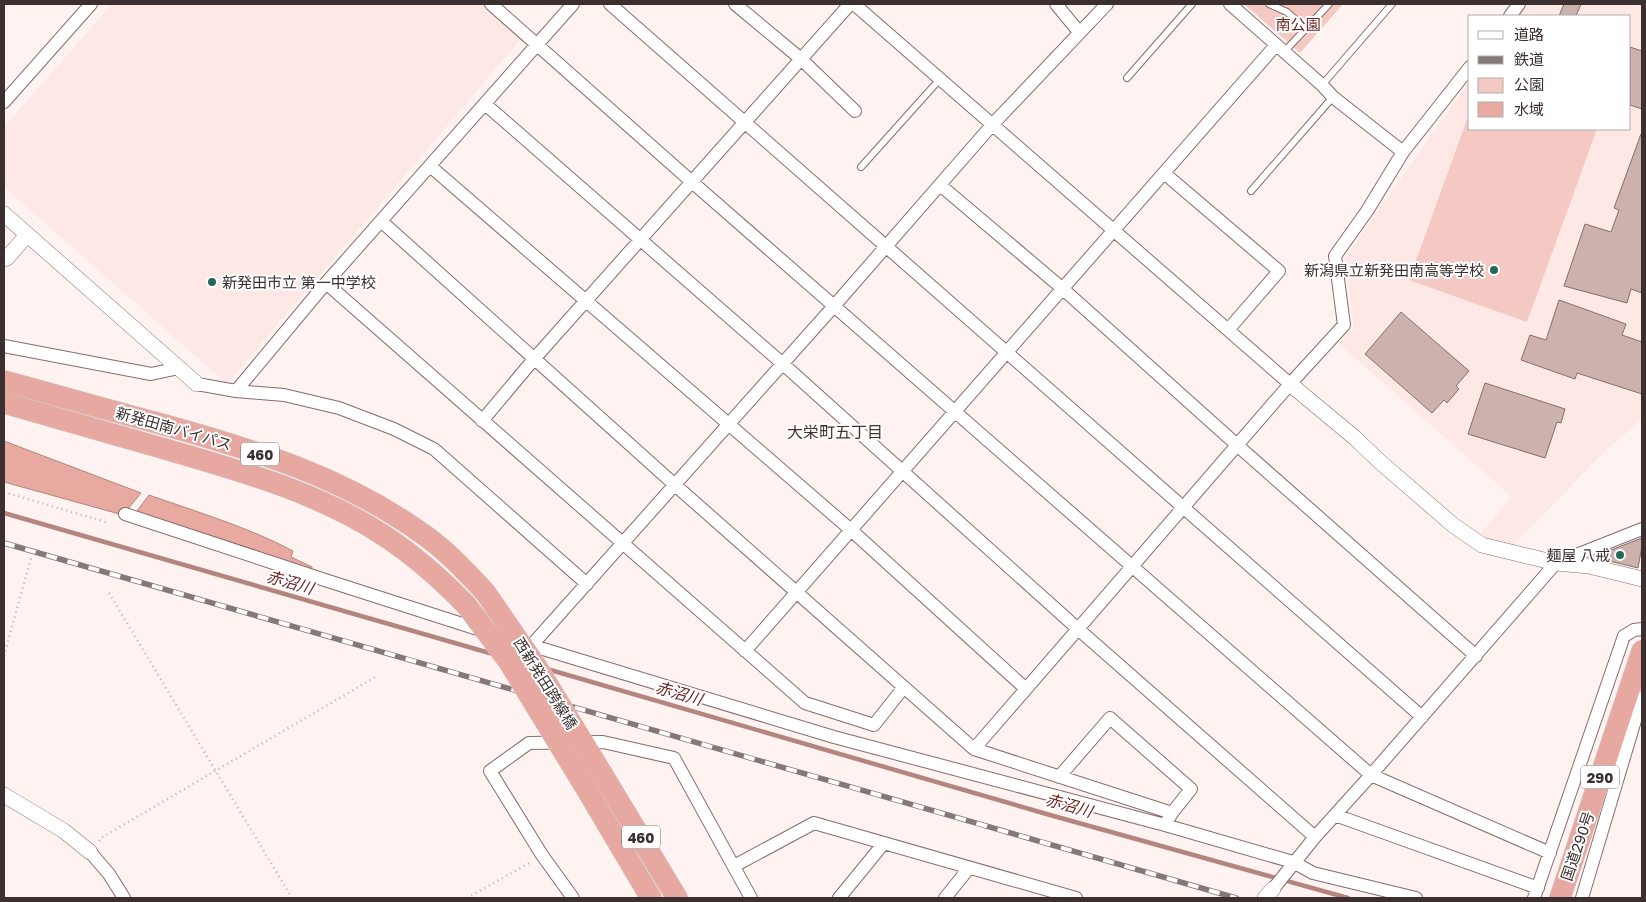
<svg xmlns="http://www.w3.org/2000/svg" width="1646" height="902" font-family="'Golos Text','Noto Sans JP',sans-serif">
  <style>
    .built { fill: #fee8e5 }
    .green { fill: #f4c9c4 }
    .water { fill: #e8a9a1; stroke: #b4857f }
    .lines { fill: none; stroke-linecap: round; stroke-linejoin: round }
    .stream { stroke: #b4857f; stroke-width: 4.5 }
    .building { fill: #ccb1ad; stroke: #856d6a }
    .service-casing { stroke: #866d6a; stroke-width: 8 }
    .minor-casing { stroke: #866d6a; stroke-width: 14 }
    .tertiary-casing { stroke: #866d6a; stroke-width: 16 }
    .trunk-casing { stroke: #d4d1d1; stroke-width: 22 }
    .path { stroke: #bcb1b0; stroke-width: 2.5; stroke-dasharray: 1 4; stroke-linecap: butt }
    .service { stroke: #fff; stroke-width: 6 }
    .minor { stroke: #fff; stroke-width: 12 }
    .tertiary { stroke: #fff; stroke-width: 15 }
    .trunk { stroke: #e6a8a0; stroke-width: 21 }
    .rail-casing { stroke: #847978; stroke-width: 5.5 }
    .rail { stroke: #fff; stroke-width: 4; stroke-dasharray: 11; stroke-linecap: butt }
    .trunk-bridge-casing { stroke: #d4d1d1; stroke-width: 22; stroke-linecap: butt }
    .trunk-bridge { stroke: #e6a8a0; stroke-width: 21 }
    .poi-dot { fill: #246859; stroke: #fff; stroke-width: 2 }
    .labels { text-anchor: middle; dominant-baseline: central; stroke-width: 4; stroke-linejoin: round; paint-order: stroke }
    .shield { fill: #fff; stroke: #766e6d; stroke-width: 1 }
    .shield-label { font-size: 14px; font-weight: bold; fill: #3b302f }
    .park-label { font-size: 15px; fill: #6d221f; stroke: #fff }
    .poi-label { font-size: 15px; fill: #3b302f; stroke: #fff; text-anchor: end }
    .street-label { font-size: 15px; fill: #3b302f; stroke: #fff }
    .neighbourhood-label { font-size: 16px; fill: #46312e; stroke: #fff }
    .water-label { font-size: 16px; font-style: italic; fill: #6d231f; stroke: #fff }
  </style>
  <rect width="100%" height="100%" fill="#fef3f1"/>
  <path class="built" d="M112,4H482L522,38L227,384L4,187V127Z
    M1528,4H1642V419L1603,453L1512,547L1490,540L1480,534L1512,497L1338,343L1354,328L1345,258L1470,80V129H1630V16H1516Z"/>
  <path class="green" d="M1244,4H1343L1300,53Z
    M1470,111V129H1597L1527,322L1409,280Z"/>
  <path class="water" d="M4,441L141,493L123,515L4,482Z
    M149,495C197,512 248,527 293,551L291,557L312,567V572L134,515Z"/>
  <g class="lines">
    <path class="stream" d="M4,513L493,654
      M547,669L1050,815L1348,898"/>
  </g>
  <path class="building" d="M1564,4H1581L1576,16H1559Z
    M1630,47L1642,51V109L1630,105Z
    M1641,134H1642V293L1631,289L1627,303L1564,286L1585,224L1611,232L1619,210L1614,208Z
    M1559,300L1626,324L1622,335L1642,342V394L1577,373L1575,379L1521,360L1530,335L1546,340Z
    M1401,312L1469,371L1456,386L1459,389L1447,403L1444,400L1432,413L1365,354Z
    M1485,383L1565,409L1561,423L1557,422L1545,458L1468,434Z
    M1642,538V546L1638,568L1593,557Z"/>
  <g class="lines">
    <g class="service-casing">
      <path id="service" d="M1269,4L1287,12L1306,29
        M1284,52L1329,4
        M1127,78L1192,4
        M1322,85L1392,4
        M861,167L940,79
        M1251,191L1333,97"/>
    </g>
    <g class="minor-casing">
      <path id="minor" d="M491,4L692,182L1371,775L1550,853
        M610,4L1422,717
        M735,4L801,59L855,111
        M854,4L1290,384
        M1056,4L1079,32
        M1230,4L1322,85L1333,97L1403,152
        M1510,16L1519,4
        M4,102L91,4
        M485,104L783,364L1078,629L1315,837
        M430,166L851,530L1026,689
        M1164,173L1279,271L1228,330
        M940,185L1063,289L1237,445L1476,656
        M381,221L675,485L974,749L1172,813L1165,825
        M326,283L805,703L874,725L904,687
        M4,346L151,374L179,368
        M197,384L236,391L284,395L339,408L394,429L434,449L587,584
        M236,391L326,283L573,4
        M482,421L534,359L850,4
        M125,514L328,581L484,631
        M520,642L834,737L1165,825L1293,862L1313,873L1416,898
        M531,646L834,306L992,125L1107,4
        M745,651L1276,45
        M974,749L1290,384L1344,325L1335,256L1367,211L1403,152L1470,67
        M1059,777L1110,718L1191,789L1172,813
        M1335,815L1538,888
        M90,852L109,874L124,898
        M734,866L814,823L1076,898
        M1273,889L1315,837L1371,775L1556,563L1642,529
        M573,898L542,855L490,771L529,743L603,742L674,758L751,898
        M839,898L884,843
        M945,898L969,868
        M1534,898L1624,636L1634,630L1642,629
        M1582,898L1642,697"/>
    </g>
    <g class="tertiary-casing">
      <path id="tertiary" d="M4,214L197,384
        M4,259L7,258L27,235
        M1290,384L1355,438L1379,461L1453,525L1482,545L1556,563L1589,566L1642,579
        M4,795L64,831L90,852
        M1265,898L1273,889"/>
    </g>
    <g class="trunk-casing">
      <path id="trunk" d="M4,381C56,395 108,410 161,424C258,451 345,477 427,537C449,553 467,573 485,592
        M4,403C60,419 116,435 172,451C244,472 319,493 383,535C414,555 441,579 467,606
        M604,777L677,898
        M584,785L651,898
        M1560,898L1642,651"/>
    </g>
    <path class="path" d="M4,492L109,523
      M109,593L292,898
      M4,656L31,558
      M99,841L101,838L377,676
      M467,898L531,862"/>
    <use href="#service" class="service"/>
    <use href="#minor" class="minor"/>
    <use href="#tertiary" class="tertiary"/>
    <use href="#trunk" class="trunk"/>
    <g class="rail-casing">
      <path id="rail" d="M4,543L1236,898"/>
    </g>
    <use href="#rail" class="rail"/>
    <g class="trunk-bridge-casing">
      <path id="trunk-bridge" d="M485,592L538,669L604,777
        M467,606L509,662L584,785"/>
    </g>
    <use href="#trunk-bridge" class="trunk-bridge"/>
  </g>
  <g class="poi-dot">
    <circle cx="1494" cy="270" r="5"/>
    <circle cx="212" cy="282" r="5"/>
    <circle cx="1620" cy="555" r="5"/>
  </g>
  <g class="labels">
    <g class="shield">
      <rect x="241" y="442.5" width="38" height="23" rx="4"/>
      <rect x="1581" y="765.5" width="38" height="23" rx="4"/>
      <rect x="622" y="825.5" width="38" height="23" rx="4"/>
    </g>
    <g class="shield-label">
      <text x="260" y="454">460</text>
      <text x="1600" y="777">290</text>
      <text x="641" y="837">460</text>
    </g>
    <g class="park-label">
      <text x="1298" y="24">南公園</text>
    </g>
    <g class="poi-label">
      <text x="1484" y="270">新潟県立新発田南高等学校</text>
      <text x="222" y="282" text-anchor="start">新発田市立 第一中学校</text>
      <text x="1610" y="555">麺屋 八戒</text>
    </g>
    <g class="street-label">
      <text transform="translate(174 428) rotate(16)">新発田南バイパス</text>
      <text transform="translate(546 683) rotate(58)">西新発田跨線橋</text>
      <text transform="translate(1577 846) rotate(-71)">国道290号</text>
    </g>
    <g class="neighbourhood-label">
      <text x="835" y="432">大栄町五丁目</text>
    </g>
    <g class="water-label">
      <text transform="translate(290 582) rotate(16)">赤沼川</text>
      <text transform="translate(679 693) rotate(16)">赤沼川</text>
      <text transform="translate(1069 805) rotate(16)">赤沼川</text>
    </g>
  </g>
  <rect width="1646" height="902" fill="none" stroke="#3b302f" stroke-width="10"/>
  <rect x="1468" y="15" width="162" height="115" fill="#ffffff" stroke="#b1acac"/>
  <rect x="1478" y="31" width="25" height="8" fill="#ffffff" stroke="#b1acac"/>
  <text x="1514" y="40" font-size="15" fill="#3b302f">道路</text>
  <rect x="1478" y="56" width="25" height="8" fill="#847978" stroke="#b1acac"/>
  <text x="1514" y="65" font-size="15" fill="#3b302f">鉄道</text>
  <rect x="1478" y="78" width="25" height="15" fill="#f4c9c4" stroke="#b1acac"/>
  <text x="1514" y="90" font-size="15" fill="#3b302f">公園</text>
  <rect x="1478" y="102" width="25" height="15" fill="#e8a9a1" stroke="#b1acac"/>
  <text x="1514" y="115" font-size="15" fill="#3b302f">水域</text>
</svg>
